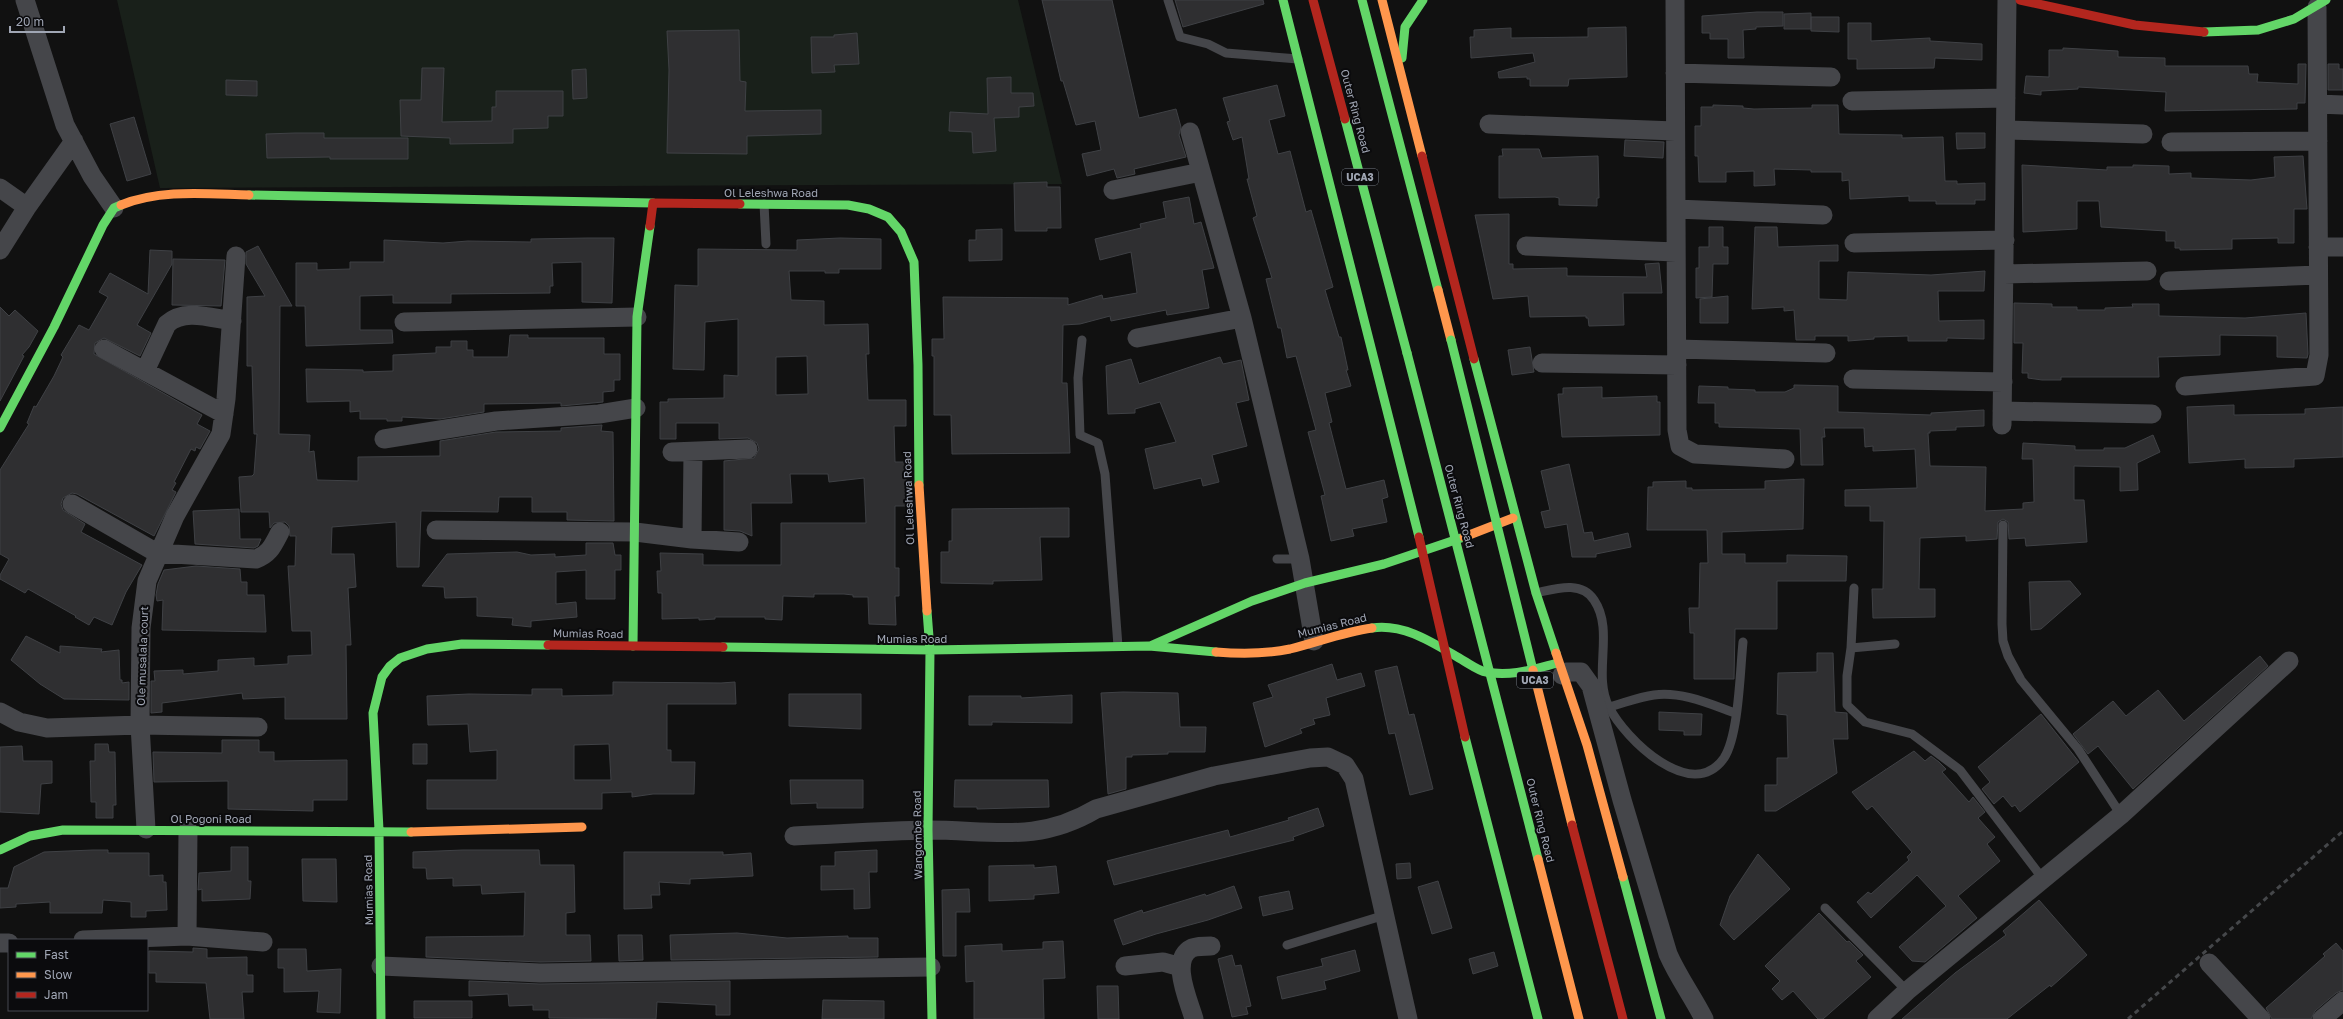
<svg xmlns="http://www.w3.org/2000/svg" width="2343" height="1019" font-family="'Golos Text',sans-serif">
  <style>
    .green { fill: #19201a }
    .building { fill: #2f2f31; stroke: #3f4145; fill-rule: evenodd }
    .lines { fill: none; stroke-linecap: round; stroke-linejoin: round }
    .lane { stroke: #45464a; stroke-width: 9 }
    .street { stroke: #45464a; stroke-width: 19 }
    .fast { stroke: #63d668; stroke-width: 9 }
    .slow { stroke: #ff974d; stroke-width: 9 }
    .jam { stroke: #b3261e; stroke-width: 9 }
    .rail { stroke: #45474a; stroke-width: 3; stroke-dasharray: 5 4; stroke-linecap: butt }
    .fast-bridge { stroke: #63d668; stroke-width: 9 }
    .slow-bridge { stroke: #ff974d; stroke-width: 9 }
    .jam-bridge { stroke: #b3261e; stroke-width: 9 }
    .labels { text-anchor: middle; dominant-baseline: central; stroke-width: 4; stroke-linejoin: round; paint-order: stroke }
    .shield { fill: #0b0b0d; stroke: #737882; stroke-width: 1 }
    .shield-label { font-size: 10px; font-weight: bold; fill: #a0a6b4 }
    .street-label { font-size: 11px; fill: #a0a6b4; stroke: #0b0b0d }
  </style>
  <rect width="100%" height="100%" fill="#111"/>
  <path class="green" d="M117,0H1018L1062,184L160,188Z"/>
  <path class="building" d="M1042,0H1112L1139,118L1176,109L1181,127L1179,135L1186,157L1134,169L1135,174L1117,178L1114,169L1087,176L1082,154L1101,150L1095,121L1076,125L1063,81H1061Z
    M1175,0H1263L1264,4L1183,27Z
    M1757,12H1783V26L1756,27V29L1743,30L1744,58H1728V39H1710V33H1702V16Z
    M1811,13V29H1784V14Z
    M1811,17H1839V32L1811,31Z
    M1848,23H1871V41L1930,38V41L1982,44V60L1935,58L1934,68L1857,69V59H1848Z
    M1626,27L1627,77L1569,79L1568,86H1530V79H1527V77L1499,78L1498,72L1535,62L1533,53L1471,58L1470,37H1474V30L1511,28V38L1585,37H1588V28Z
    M739,30L740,81L746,82L745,111L821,110V134L747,136V154L667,153L669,70L667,31Z
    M857,33L859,64L834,65L835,72L812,73L811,37H834V35Z
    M2063,48L2118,51V57L2165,58V66H2248L2249,74H2258L2257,82L2298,84V64H2306L2305,103H2297V109L2165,111L2166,92L2078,87V89L2041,91V95L2024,93L2026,76L2049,77V50H2063Z
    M2328,64H2339V69H2343V90H2328Z
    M422,68H444L442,122L492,121V107H496V91H563V116H548V128L513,129V143L450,144V138L401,136L400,100H421Z
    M586,69L587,98L573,99L572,70Z
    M1011,77V93H1033L1034,106L1019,107V117L994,118L996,151L973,153L972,132L949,131L950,112L988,114L987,78Z
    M226,80L257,81V96L226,95Z
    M1277,85L1285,116L1269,120L1278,154L1290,151L1306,212L1311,210L1333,287L1325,290L1339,337H1341L1348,370H1346L1351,386L1325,393L1332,422L1329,423L1346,489L1384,480L1388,497L1382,499L1387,522L1352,529L1354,536L1331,541L1321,496L1325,495L1308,432L1316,430L1296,356L1287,358L1281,328H1278L1266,279L1272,278L1253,218L1257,216L1247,179H1249L1242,137L1233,140L1227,122L1230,121L1223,98Z
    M1713,105L1743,106V108L1754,109L1812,108V105H1838L1839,134L1902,135V138L1943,137L1945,181H1957V184L1985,183V200H1975V204H1936V201H1909V196L1850,199L1849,180L1842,181V172H1811V170L1774,169L1775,185L1754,186V171L1726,172V182H1699L1698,156H1695V126H1701V107H1713Z
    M134,117L151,174L127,181L110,124Z
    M295,133H324V138H408V159H330V157L267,158L266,134Z
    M1956,133H1985V148L1957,149Z
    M1625,140L1664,142L1663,158L1624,156Z
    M1502,149H1539L1542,158L1598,156L1599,198H1597V206L1559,205V198L1555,197L1499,198V156H1503Z
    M2303,156L2307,209H2294V243H2278V238L2232,239V249L2180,250V248H2175V241H2166V231L2101,227L2099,201H2077V229L2023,232L2022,165L2107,170V167H2133V165L2169,166V174L2191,173V178L2251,180L2275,177L2274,157Z
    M1047,182V187H1060L1061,228H1047V231H1015L1014,183Z
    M1189,197L1194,224L1201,222L1214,268L1202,270L1209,308L1167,315L1166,310L1111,321L1110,316L1080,324L1063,325L1062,383H1067L1070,453L952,454L951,415H934V356H932V339H944L943,297L1068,298V305L1102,295L1103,299L1137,293L1131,252L1100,260L1095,239L1141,228L1140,224L1166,218L1163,202Z
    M1509,214V264H1513V269L1567,268V276L1647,277L1645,264L1659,263L1662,293H1623L1624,325L1589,326L1588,318H1586V316L1530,317L1528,296L1493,299L1475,215Z
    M1709,227H1723V247H1728V264H1713L1712,297L1696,298V268H1699V247H1709Z
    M1755,227H1777L1778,247L1838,245V261H1819V299L1847,300L1848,272L1931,275L1985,271L1984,291H1938L1939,321L1984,320V339L1947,338V341H1908V336L1874,337V339L1848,341V336H1815V340H1796L1794,310L1784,311V307L1752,309Z
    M1002,229V260L969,261V240H976V230Z
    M588,238H614L612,303L582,302V262L552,263L553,286H550V293L451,294V303H393V295L360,296V330H392L393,343L306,346L305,306H296V263H317V270L350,269V262H384V240L443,243L468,241L531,242V239Z
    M840,238L881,239V269H839V273H825V271H789L791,300L824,301V325L868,324L869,354H866L868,400H906V426H894L895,462H906V506H895V568H899V596H895L896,625L869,624L868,597H853V595L844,594H814V597L783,596L782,620L765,619V617H715V619L699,620V618L662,619V593H658L657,571H661L660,553L703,554V565H781V523H866L864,478L829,482L828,474H790L792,503H751L752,536L740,531L724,530V461L754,458L759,449L757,443L748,438L719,439V423H676V439H660V402H668V399L724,398V375L738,376V319L705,322L704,370L673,369L675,285L698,286V249L797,250V240ZM807,356L808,394L776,395V357Z
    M258,246L292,306H280L279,434L310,435L309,452L314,451L317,480L358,481V457L440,456V441L496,432L561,431V428L602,425L601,431L613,432L614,521L567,520V512H532V497H499L498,512L421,511L419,567H397L396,522L332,527L331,554H354L356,587L348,588L351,645H346L347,719H285V697L243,699L242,693L162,703V712L151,713V681H155L154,671L183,670V674L218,671V660L254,658V666L288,664V656L312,655L311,631H292L288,566H295L296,536H290L289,526L285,522L274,523L270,528L269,512H241L239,477L252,476L254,474L257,434H254L252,366H247V297L265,296L246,264V252Z
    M150,250L172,251V264L137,325L151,333L140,356L104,338L95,343L94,354L202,415L197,424L210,431L200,449L196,447L195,451L191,449L174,482L176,483L172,490L176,492L154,536L77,494L72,493L63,498L61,504L63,510L85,524L81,532L142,565L126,592L112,625L94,617L89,625L75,617L76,616L28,589L25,593L0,579V575L9,559L0,554V470L29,424L27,423L34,406L36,407L54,376L63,357L61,355L79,325L89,330L108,297L99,292L110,273L148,294Z
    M173,259L225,260L221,306L172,305Z
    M1728,296V323H1700V299Z
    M2014,303L2052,304V307H2077V310H2105V308L2133,307L2132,304H2159V316L2245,318L2306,313L2308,354L2307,358L2277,357V336L2220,335V355L2158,357L2159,377H2061V380H2042L2028,378V373H2022L2023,343H2014Z
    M0,307L9,316L15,310L38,331L29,347L22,355L24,356L0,401Z
    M510,335H528V338H604V354H620V380H614V391L603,392V402L561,406V403L484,404V412L440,419L402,417V421H387V419H360V411L350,412V401L307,402L306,369L363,370V372L393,371V355L436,353V347H451V341H467V350H473V357H508Z
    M1530,347L1534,372L1512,375L1508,350Z
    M1220,357L1223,364L1241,360L1249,400L1236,403L1247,446L1212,455L1219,482L1203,486L1201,478L1154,489L1145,449L1176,442L1160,402L1135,409V413L1108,414L1106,366L1131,359L1139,384Z
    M1794,385L1838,386V412L1931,415V413L1984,410V426L1956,427V430L1930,431V433H1928L1930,466L1986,467L1985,511L2023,509V503L2034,502L2033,459H2022L2023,443L2075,446V450H2104V448H2125L2153,435L2160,452L2137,463L2138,490L2120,491V467L2074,466V500H2084L2087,542L2026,546L2025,538L2009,539L2008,522L2003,519L1998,522L1997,539L1966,541V536L1920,538L1919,589H1935V617L1873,618L1872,589H1883L1884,521H1870V506H1845V490L1917,488L1915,449L1873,451V446L1865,447L1864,428H1824L1825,437H1822L1823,465H1801L1800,429L1719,427V423H1715V403H1698L1699,386L1728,387V389L1755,390V392H1785L1794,388Z
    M1602,387V398L1657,396V402H1660V435L1562,437L1558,394H1563V388Z
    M2234,405V415L2305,414V409L2343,407V457L2294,459V467L2245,468V459L2189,463L2187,407Z
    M1569,464L1584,533L1592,532L1594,541L1628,533L1631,547L1596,554V557H1572L1567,524L1545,528L1541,512L1550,510L1541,471Z
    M1804,479L1803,529L1722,532V554H1745V563H1787V555L1847,556L1846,581H1777V629H1735L1734,679H1694V633H1690L1689,608H1699L1700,563H1708L1707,530H1647L1648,487H1653V482L1686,481V488H1692V490L1765,489V481Z
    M1069,508V537H1040L1042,580L993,581V584L941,583V552H949V541H952V509Z
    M239,509L240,539H261L258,546L254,548L195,544L193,511Z
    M586,543H613L615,555H621V570H615V599H586V570L556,572V604L576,602L577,617L531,621V627L512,625L513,618L477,616V597L445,598L444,587L422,586L447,554L517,552L531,555L555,554V557L586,555Z
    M196,566L240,569L241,582H247V595H264L266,632L162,630L163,600L157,601L156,595L158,584L164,570Z
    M2070,581L2081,594L2041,629L2031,630L2029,582Z
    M26,636L60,653V646L102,649L101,652L119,650L120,680H122V683L129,682V700L64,699L40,684L11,660Z
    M1817,653H1833L1835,712L1847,713L1848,739H1833L1837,773L1776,811H1765V785H1777V758H1788L1787,715L1777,714L1778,673L1817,672Z
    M2260,656L2268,666L2133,789L2098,746L2088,754L2073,734L2113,701L2126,716L2158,690L2184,721Z
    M1332,664L1337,680L1361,673L1365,686L1326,698L1330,715L1313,719L1315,724L1300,729L1302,733L1265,747L1253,703L1273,697L1268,685Z
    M1397,666L1409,715L1414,714L1433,789L1410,795L1395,733L1389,734L1375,671Z
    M613,682L721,683L735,682L736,704H667V750H671V762H695L694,794H653L632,797V792L602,793V809H427V780H497V750L470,752L468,724L428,725L427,696L469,694L532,695V689H562V696L613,695ZM609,744L611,780H574V745Z
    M1123,692L1178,693L1180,727H1206L1205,752H1168V754L1132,755V757H1126V789L1108,794L1101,693Z
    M789,694H861V729L789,726Z
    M1072,695V723L992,722V725H969V696H1021V698Z
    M1659,712L1702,714L1701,735H1684V731L1659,730Z
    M2041,714L2079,762L2020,812L2015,805L2012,807L2003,796L1994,804L1982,789L1990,782L1978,767Z
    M222,740H259V752H274V761L347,760V800H313V811L228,809V781L154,782L153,752L222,753Z
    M95,744H108L109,752H115L116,805H113V818H96V802H91L90,761H95Z
    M413,744H427V764H413Z
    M22,746L23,761H52V783L41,784L39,814L0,812V747Z
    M1914,751L1925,761L1931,756L1939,762L1946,769L1942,772L1969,802L1973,797L1985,812L1978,818L1995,837L1987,844L2000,861L1958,896L1977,918L1925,962L1912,961L1899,947L1946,906L1917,875L1871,918L1857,902L1868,892L1871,894L1909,860L1907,857L1912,852L1872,806L1867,810L1852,792Z
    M790,780H863V808H817V803L791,804Z
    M955,780H1048L1049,807L977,809V807H954Z
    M1318,808L1324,826L1293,837L1294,840L1114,885L1107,861L1228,830L1230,837L1289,820L1288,818Z
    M231,847H248V881H251L250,899L202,901V889L198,890L199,873L231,871Z
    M93,850H108V853H149V876L163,875V882H166L167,910L146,911V917H131V902L103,900L102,913H50V902L16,904V907L0,908V888H8L14,867L44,852Z
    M463,850H539L540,865H574L575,912L566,913V935H590L591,961L540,962L426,957V937L524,936L525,892L482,894L481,885L453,886V878L427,879L426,868H413V852Z
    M877,850V872H869L870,908L854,909V889L821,890V866H835V852Z
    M624,852H723V855L751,853L753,876L690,879V884L659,882L660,895H651L652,908L624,909Z
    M1758,854L1790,889L1734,940L1720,925L1730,896Z
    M302,859H336L337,902L303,901Z
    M1410,863L1411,878L1397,879L1396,864Z
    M1034,865V868L1056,866L1059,893L1034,895V899L989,901V866Z
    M1438,881L1452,928L1432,934L1418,887Z
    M1234,886L1242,908L1208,920L1156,934L1123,945L1114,920L1142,910L1143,913L1205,894L1206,896Z
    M969,889L970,912H956V956H943L942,890Z
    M1289,891L1293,909L1263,916L1259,897Z
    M2039,900L2087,955L2051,987L2050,985L2007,1019H1902L1955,973L2006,935L2003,931Z
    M1819,913L1847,942L1849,941L1863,955L1856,961L1871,977L1823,1019H1818L1793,991L1782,1000L1772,989L1780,981L1765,966Z
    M737,933L787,938L848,936V938H878V957L671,960L670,935Z
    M618,935H642L643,960L619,961Z
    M1063,941L1065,978L1043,979L1044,1019H974V981L966,982L965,946L1002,944V951L1043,949V942Z
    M2336,943L2343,951V990L2336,993L2315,1011L2311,1019H2272L2266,1008L2325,956L2323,954Z
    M193,948L207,949V958L247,957V975H253V992H242L244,1019H210L206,983L156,982V973H149V951L193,952Z
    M278,949H306L307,971L341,969L340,1013L317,1012L319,991L284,992V968H278Z
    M1355,950L1360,971L1324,981L1326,989L1282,999L1277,977L1323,966L1321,959Z
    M1494,952L1498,966L1473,974L1469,959Z
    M1232,955L1235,966L1241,965L1251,1006L1246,1007L1248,1014L1232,1017L1218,959Z
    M469,981L540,984L730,981V1015H716V1005L657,1002L656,1019L549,1018V1010H533V1005L509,1006L508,994L469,996Z
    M1097,986H1118L1119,1019H1098Z
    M823,1000L884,1001V1019H822Z
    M414,1001H472V1018H414Z"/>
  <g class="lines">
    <path class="lane" d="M1168,0L1180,37L1208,44L1226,53L1298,59
      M764,204L766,244
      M1082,340L1078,378L1080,435L1098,443L1105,474L1118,646
      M2003,525L2002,624L2003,641L2008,656L2021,680L2078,749L2121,815
      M1277,559H1300
      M1536,593C1555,589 1581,580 1594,600C1615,631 1592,674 1609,707C1625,739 1692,804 1724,758C1739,735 1740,670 1743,642
      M1895,644L1851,648L1847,676V705L1865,722L1912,734L1960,770L2043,879
      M1851,648L1854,588
      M1609,707C1624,703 1639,697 1654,695C1681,691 1710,704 1735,713
      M1825,908L1907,991
      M1287,945L1385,915"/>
    <path class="street" d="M25,0L65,125L92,176L114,208
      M1675,0L1677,430L1680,446L1695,454L1785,459
      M1675,73L1831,77
      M1852,101L2006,98
      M2318,104L2343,105
      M1489,124L1675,131
      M2006,130L2143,134
      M1190,132L1242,318L1300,559L1314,641
      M2171,142L2318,141
      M0,188L27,207L74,141
      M1113,190L1201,172
      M1676,209L1823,215
      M1854,243L2005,240
      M1526,246L1676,252
      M2318,247H2343
      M0,250L27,207
      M2004,274L2147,271
      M2169,281L2318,275
      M404,322L637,317
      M1137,338L1242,318
      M104,349L224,414
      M1677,349L1826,353
      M1542,363L1677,365
      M145,371L167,324C184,308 211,318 232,321
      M1853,379L2003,382
      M2185,386L2315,376L2319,355L2317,7
      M2002,411L2152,414
      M2002,425L2007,0
      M384,439L496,421L599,414L636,408
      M672,452L748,449
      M72,504L157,553L256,559C270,554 273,545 280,532
      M436,530L635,532L692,539L693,452
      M692,539L739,542
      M1562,675L1566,672H1581L1591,686L1622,800L1668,954C1678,977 1693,997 1704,1019
      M0,712L19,722L47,728L140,725L258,727
      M146,829L140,725L141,628L147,581L175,516L221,434L226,399L236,256
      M188,830L187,936L263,942
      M794,836C839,834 883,831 928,830C992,830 1037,844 1096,809L1214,776L1310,758L1328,757L1345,765L1354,779L1408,1019
      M83,940L187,936
      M0,943H9
      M2209,963L2261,1019
      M381,966L540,973L931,967
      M1125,966L1163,962L1181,967
      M1194,1019C1189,1001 1169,959 1192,948C1198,946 1205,946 1211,946
      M1877,1019L1907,991L2121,815L2289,661
      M2322,1019L2343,1001"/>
    <path class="fast" d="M1283,0L1419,537
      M1362,0L1438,290
      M2204,32L2258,30L2294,19L2326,0
      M1402,58L1405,27L1423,0
      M1345,119L1407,353
      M249,195L653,203
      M740,204L848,205L869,209L888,217L901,232L914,262L918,365L919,485
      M1474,359L1536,593L1556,653
      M0,428L54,327L103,225L114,208L121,205
      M927,611L930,650L928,830L932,1019
      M1372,628C1406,623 1436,645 1464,661C1471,665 1479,671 1486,672C1511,677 1534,669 1558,663
      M633,646L637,317L650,226
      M1150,646L1252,601L1305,583L1384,564L1464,537
      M723,647L930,650L1149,646L1216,652
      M1465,737L1538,1019
      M0,850L30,836L63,830L411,832
      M1623,877L1661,1019
      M381,1019L379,830L373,713L382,677L390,666L400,658L427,649L462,644L548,645"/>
    <path class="slow" d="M1382,0L1422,156
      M121,205C161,189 206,194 249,195
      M1438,290L1451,340
      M919,485L927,611
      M1464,537L1513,518
      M1216,652C1240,654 1266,654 1290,649C1318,642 1344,632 1372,628
      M1556,653L1587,745L1623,877
      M411,832L582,827"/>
    <path class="jam" d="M1313,0L1345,119
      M2020,0L2135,25L2204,32
      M1422,156L1474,359
      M650,226L653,203L740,204
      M1419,537L1465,737
      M548,645L723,647"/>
    <path class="rail" d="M2128,1019L2343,831"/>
    <path class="fast-bridge" d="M1451,340L1533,670
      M1407,353L1538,859"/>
    <path class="slow-bridge" d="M1533,670L1572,825
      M1538,859L1579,1019"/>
    <path class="jam-bridge" d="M1572,825L1623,1019"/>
  </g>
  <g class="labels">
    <g class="shield">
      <rect x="1342" y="169" width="36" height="16" rx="3"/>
      <rect x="1517" y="672" width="36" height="16" rx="3"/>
    </g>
    <g class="shield-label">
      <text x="1360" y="177">UCA3</text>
      <text x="1535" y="680">UCA3</text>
    </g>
    <g class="street-label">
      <text transform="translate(1356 111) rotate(75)">Outer Ring Road</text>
      <text x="771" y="192">Ol Leleshwa Road</text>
      <text transform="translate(908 498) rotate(-92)">Ol Leleshwa Road</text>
      <text transform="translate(1460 506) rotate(75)">Outer Ring Road</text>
      <text transform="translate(1332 625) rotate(-14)">Mumias Road</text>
      <text transform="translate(588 633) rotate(1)">Mumias Road</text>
      <text x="912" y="638">Mumias Road</text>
      <text transform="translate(142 656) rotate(-88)">Ole musalala court</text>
      <text x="211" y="818">Ol Pogoni Road</text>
      <text transform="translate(1541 820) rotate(76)">Outer Ring Road</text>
      <text transform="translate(917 835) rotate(-91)">Wangombe Road</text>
      <text transform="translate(368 890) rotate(-91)">Mumias Road</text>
    </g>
  </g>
  <rect x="8" y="939" width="140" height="72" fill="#0b0b0d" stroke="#474950"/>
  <rect x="16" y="952" width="20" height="6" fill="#63d668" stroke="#474950"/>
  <text x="44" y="959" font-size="12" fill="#a0a6b4">Fast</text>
  <rect x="16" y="972" width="20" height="6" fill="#ff974d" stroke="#474950"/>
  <text x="44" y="979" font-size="12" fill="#a0a6b4">Slow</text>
  <rect x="16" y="992" width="20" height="6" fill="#b3261e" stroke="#474950"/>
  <text x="44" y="999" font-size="12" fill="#a0a6b4">Jam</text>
  <path d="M10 26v6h54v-6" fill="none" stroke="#a0a6b4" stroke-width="2"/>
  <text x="16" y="26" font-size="12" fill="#a0a6b4" stroke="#0b0b0d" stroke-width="3" paint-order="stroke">20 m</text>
</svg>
